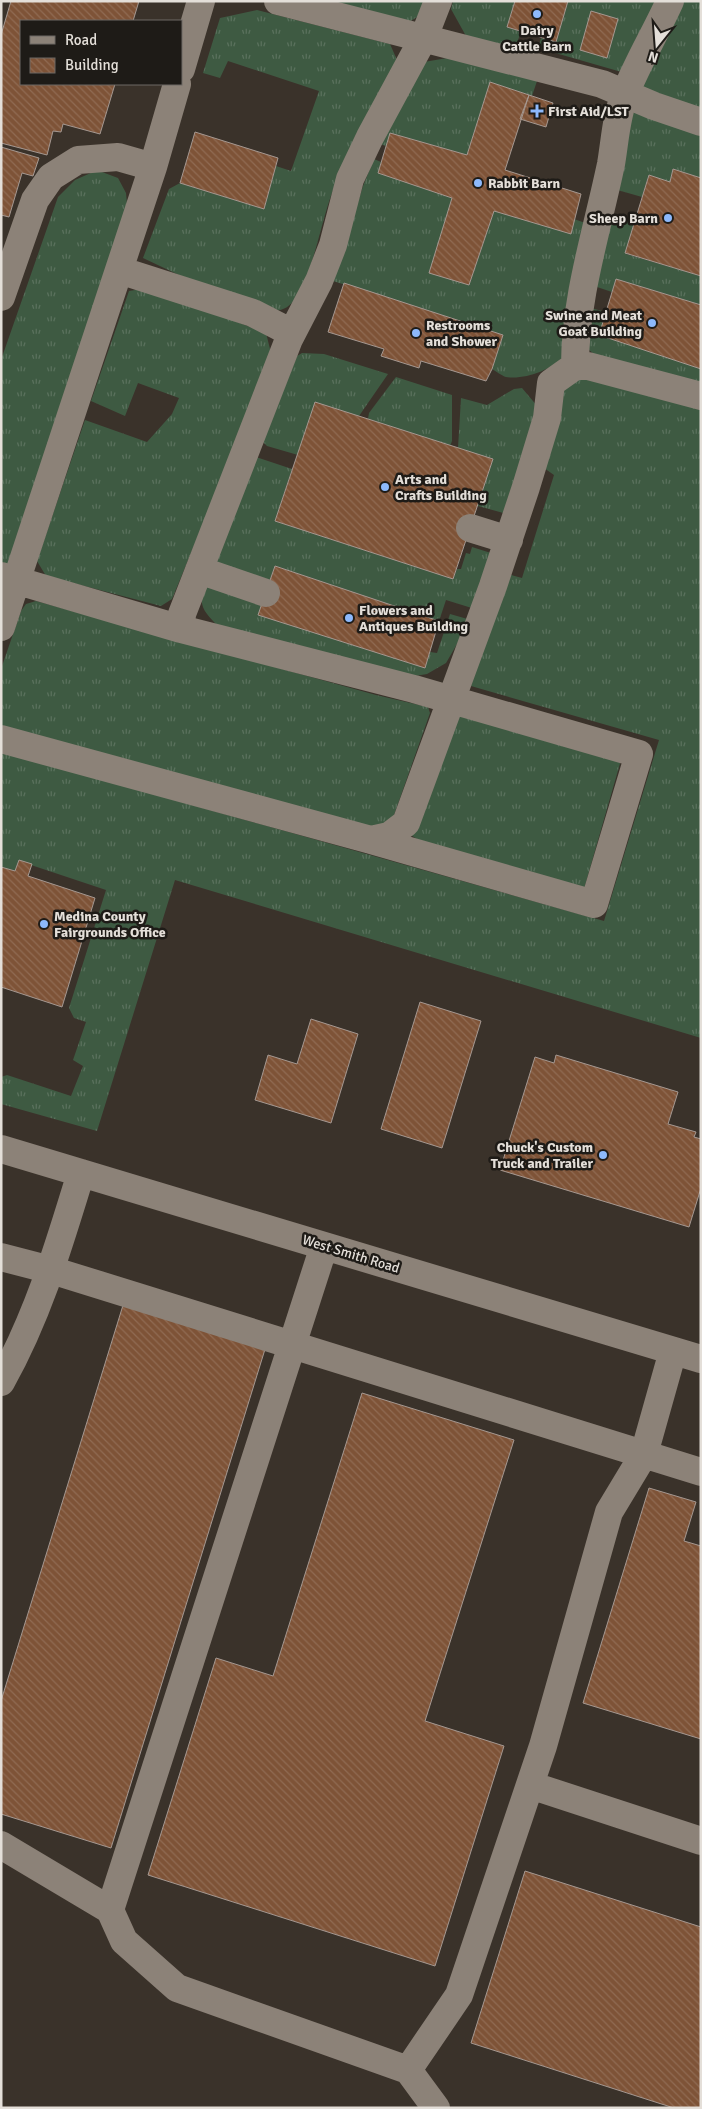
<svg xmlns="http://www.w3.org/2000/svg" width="702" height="2109" font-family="Signika,sans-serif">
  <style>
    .grass { fill: url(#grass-tufts) }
    .building { fill: url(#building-back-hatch); stroke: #a59891 }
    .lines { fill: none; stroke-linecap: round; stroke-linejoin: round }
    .minor { stroke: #8c8278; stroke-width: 28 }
    .poi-dot { fill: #8db9fc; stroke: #1e1b17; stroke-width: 2 }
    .labels { text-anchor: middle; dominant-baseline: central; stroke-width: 5; stroke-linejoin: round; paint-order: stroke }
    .poi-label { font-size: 14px; font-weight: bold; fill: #e4dfd9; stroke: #1e1b17; text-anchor: start }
    .street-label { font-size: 14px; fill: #e4dfd9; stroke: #1e1b17 }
  </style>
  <defs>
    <pattern id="grass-tufts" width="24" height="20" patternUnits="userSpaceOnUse" patternTransform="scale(1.25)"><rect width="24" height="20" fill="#3e5a42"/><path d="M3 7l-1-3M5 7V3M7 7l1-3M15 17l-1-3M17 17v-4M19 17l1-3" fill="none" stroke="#5a715d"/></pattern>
    <pattern id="building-back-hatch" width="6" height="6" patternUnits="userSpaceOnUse" patternTransform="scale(1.25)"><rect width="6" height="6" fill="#7e5337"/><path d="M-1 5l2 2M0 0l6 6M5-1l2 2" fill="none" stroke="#906b53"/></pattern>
  </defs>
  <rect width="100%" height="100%" fill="#3a322a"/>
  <path class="grass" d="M324,1H425L417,17L406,24Z
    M453,1H515L507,27L521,32L515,48L466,36L451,9Z
    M568,1H660L625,73L538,48L541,38L556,42Z
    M681,1H701V112L639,91Z
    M257,10L390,44L397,60C376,103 351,146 333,190C320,225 315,266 296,298C290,306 285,310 274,311L179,275L143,258L169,189L180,183L264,209L276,166L291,171L319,91L228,61L220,78L203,73L220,18Z
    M453,57L538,78L532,96L490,83L467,155L390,133L386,146L380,144L424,62Z
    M638,111L701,130V178L673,169L670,182L648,177L642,197L614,189L631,114Z
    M374,159L381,162L378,173L452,198L430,273L469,285L494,211L574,219L588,224L564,356C552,370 524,380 506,377C502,376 496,371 492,369L503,335L333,281L363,186Z
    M93,172H102L118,178L126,193L127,204L8,564L1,562V360L58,197L75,180Z
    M609,216L634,223L626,254L701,276V305L616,279L612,292L594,286Z
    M148,288L266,333L272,357L172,599L161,606L46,576L37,561L85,420L147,442L172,414L179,398L138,383L125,416L91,401L129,291Z
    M587,307L606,312L701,369V386L594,354L588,349Z
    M302,353L324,354L388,374L359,416L298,455L267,446L263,442L297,356Z
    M396,377L452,395V441L450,446L368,419L369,413Z
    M593,377L701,406V1038L175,880L97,1131L1,1104V1077L7,1075L71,1096L83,1066L73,1060L86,1022L74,1018L69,1008L106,890L19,861L15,871L1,867V751L604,921L659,740L471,686L473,673L511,575L522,578L554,475L544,468L563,386L574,380Z
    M522,388L538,407L507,514L478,506L492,459L458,448L461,398L487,405L514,389Z
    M256,457L292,469L275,521L453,579L457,569H461L466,553L470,554L472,547L494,554L475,609L446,600L439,621L275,566L270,580L213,563Z
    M206,585L263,602L259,615L425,668L430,652L437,653L450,614L471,620L446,663L427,674L415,676L219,627C205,613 196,605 206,585Z
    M36,601L376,695L428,707L430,713L393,818L381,825L368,827L1,726V669L21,611L26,604Z
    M458,714L621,760L584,889L422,842L409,834Z"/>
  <path class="building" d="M11,1H139L133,21H21V84H115L100,134L63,124L61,132L53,131L47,155L1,143V35Z
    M515,1H568L556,42L507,27Z
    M591,11L618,19L607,58L580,50Z
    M490,82L529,95L505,170L581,194L571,234L494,211L469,285L429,273L452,198L378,173L390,133L467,155Z
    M529,95L553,103L546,127L520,119Z
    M195,132L278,158L264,209L180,183Z
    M1,147L39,158L33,176L22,173L9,217L1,215Z
    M673,169L701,178V276L625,253L649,175L670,182Z
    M616,279L701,305V369L599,335Z
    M344,283L503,335L492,369L486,381L421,361L419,368L381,356L384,349L328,332Z
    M315,402L493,459L453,579L275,521Z
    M275,566L439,621L425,668L258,615Z
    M19,860L32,864L28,876L95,898L62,1007L1,987V867L15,871Z
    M420,1002L481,1021L442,1148L381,1129Z
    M311,1019L358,1034L331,1123L255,1100L268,1055L297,1064Z
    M556,1055L678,1092L668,1124L696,1132L694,1137L701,1139V1188L689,1227L500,1170L535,1057L554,1063Z
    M124,1302L266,1346L111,1848L1,1814V1701Z
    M362,1393L514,1440L425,1721L504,1746L435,1966L148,1875L216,1658L273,1676Z
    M649,1488L696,1502L684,1541L701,1546V1739L583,1703Z
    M525,1871L701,1927V2108H674L471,2043Z"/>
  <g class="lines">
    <path class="minor" d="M278,1L602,84L654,106L701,122
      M181,69L201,1
      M119,270L253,313L292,333
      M1,297L35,200L51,177L78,160L118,157L153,167
      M575,366C575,298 597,231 611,164C615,141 616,116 625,94C638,62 656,32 670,1
      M470,528L509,540
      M199,570L266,593
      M1,576L181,629L414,689L639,754L594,904L371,840
      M1,627L153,167L177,84
      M181,629L182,614L289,339L319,281L333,245L350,179L370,137L424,37L438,1
      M1,739L371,840L389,836L406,823L493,586L526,487L547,418L551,383L575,366H588L701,396
      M1,1149L701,1359
      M324,1246L110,1910L124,1941L177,1988L408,2070L436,2108
      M1,1257L51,1270L701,1472
      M1,1382C38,1316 59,1245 81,1173
      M530,1785L701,1841
      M1,1845L110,1910
      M408,2070L459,1995L543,1746L609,1512L644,1454L673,1351"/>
  </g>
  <g class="poi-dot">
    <circle cx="537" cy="14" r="5"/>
    <path d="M534.5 103.5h5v5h5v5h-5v5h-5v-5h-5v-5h5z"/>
    <circle cx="478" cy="183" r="5"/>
    <circle cx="668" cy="218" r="5"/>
    <circle cx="652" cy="323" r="5"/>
    <circle cx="416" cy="333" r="5"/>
    <circle cx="385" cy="487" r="5"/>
    <circle cx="349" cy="618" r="5"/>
    <circle cx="44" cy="924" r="5"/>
    <circle cx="603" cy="1155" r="5"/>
  </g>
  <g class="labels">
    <g class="poi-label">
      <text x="537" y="30" text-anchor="middle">Dairy<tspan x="537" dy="16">Cattle Barn</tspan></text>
      <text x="548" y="111">First Aid/LST</text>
      <text x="488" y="183">Rabbit Barn</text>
      <text x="658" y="218" text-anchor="end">Sheep Barn</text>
      <text x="642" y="315" text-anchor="end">Swine and Meat<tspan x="642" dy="16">Goat Building</tspan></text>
      <text x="426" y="325">Restrooms<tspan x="426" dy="16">and Shower</tspan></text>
      <text x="395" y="479">Arts and<tspan x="395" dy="16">Crafts Building</tspan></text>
      <text x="359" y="610">Flowers and<tspan x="359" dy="16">Antiques Building</tspan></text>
      <text x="54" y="916">Medina County<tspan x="54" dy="16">Fairgrounds Office</tspan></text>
      <text x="593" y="1147" text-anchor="end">Chuck's Custom<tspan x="593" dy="16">Truck and Trailer</tspan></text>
    </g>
    <g class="street-label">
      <text transform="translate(351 1254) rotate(17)">West Smith Road</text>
    </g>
  </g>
  <rect width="702" height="2109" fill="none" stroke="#e4dfd9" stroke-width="5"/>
  <rect x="20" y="20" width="162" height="65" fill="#1e1b17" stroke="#6d6965"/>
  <rect x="30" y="36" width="25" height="8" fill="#8c8278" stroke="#6d6965"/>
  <text x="65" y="45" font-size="15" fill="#e4dfd9">Road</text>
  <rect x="30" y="58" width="25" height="15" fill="url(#building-back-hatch)" stroke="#6d6965"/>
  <text x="65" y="70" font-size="15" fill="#e4dfd9">Building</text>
  <g transform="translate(657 45) rotate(197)" stroke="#1e1b17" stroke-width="4" paint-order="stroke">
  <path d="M0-4L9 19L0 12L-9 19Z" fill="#e4dfd9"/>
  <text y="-8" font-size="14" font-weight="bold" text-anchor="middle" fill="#e4dfd9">N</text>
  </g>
</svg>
